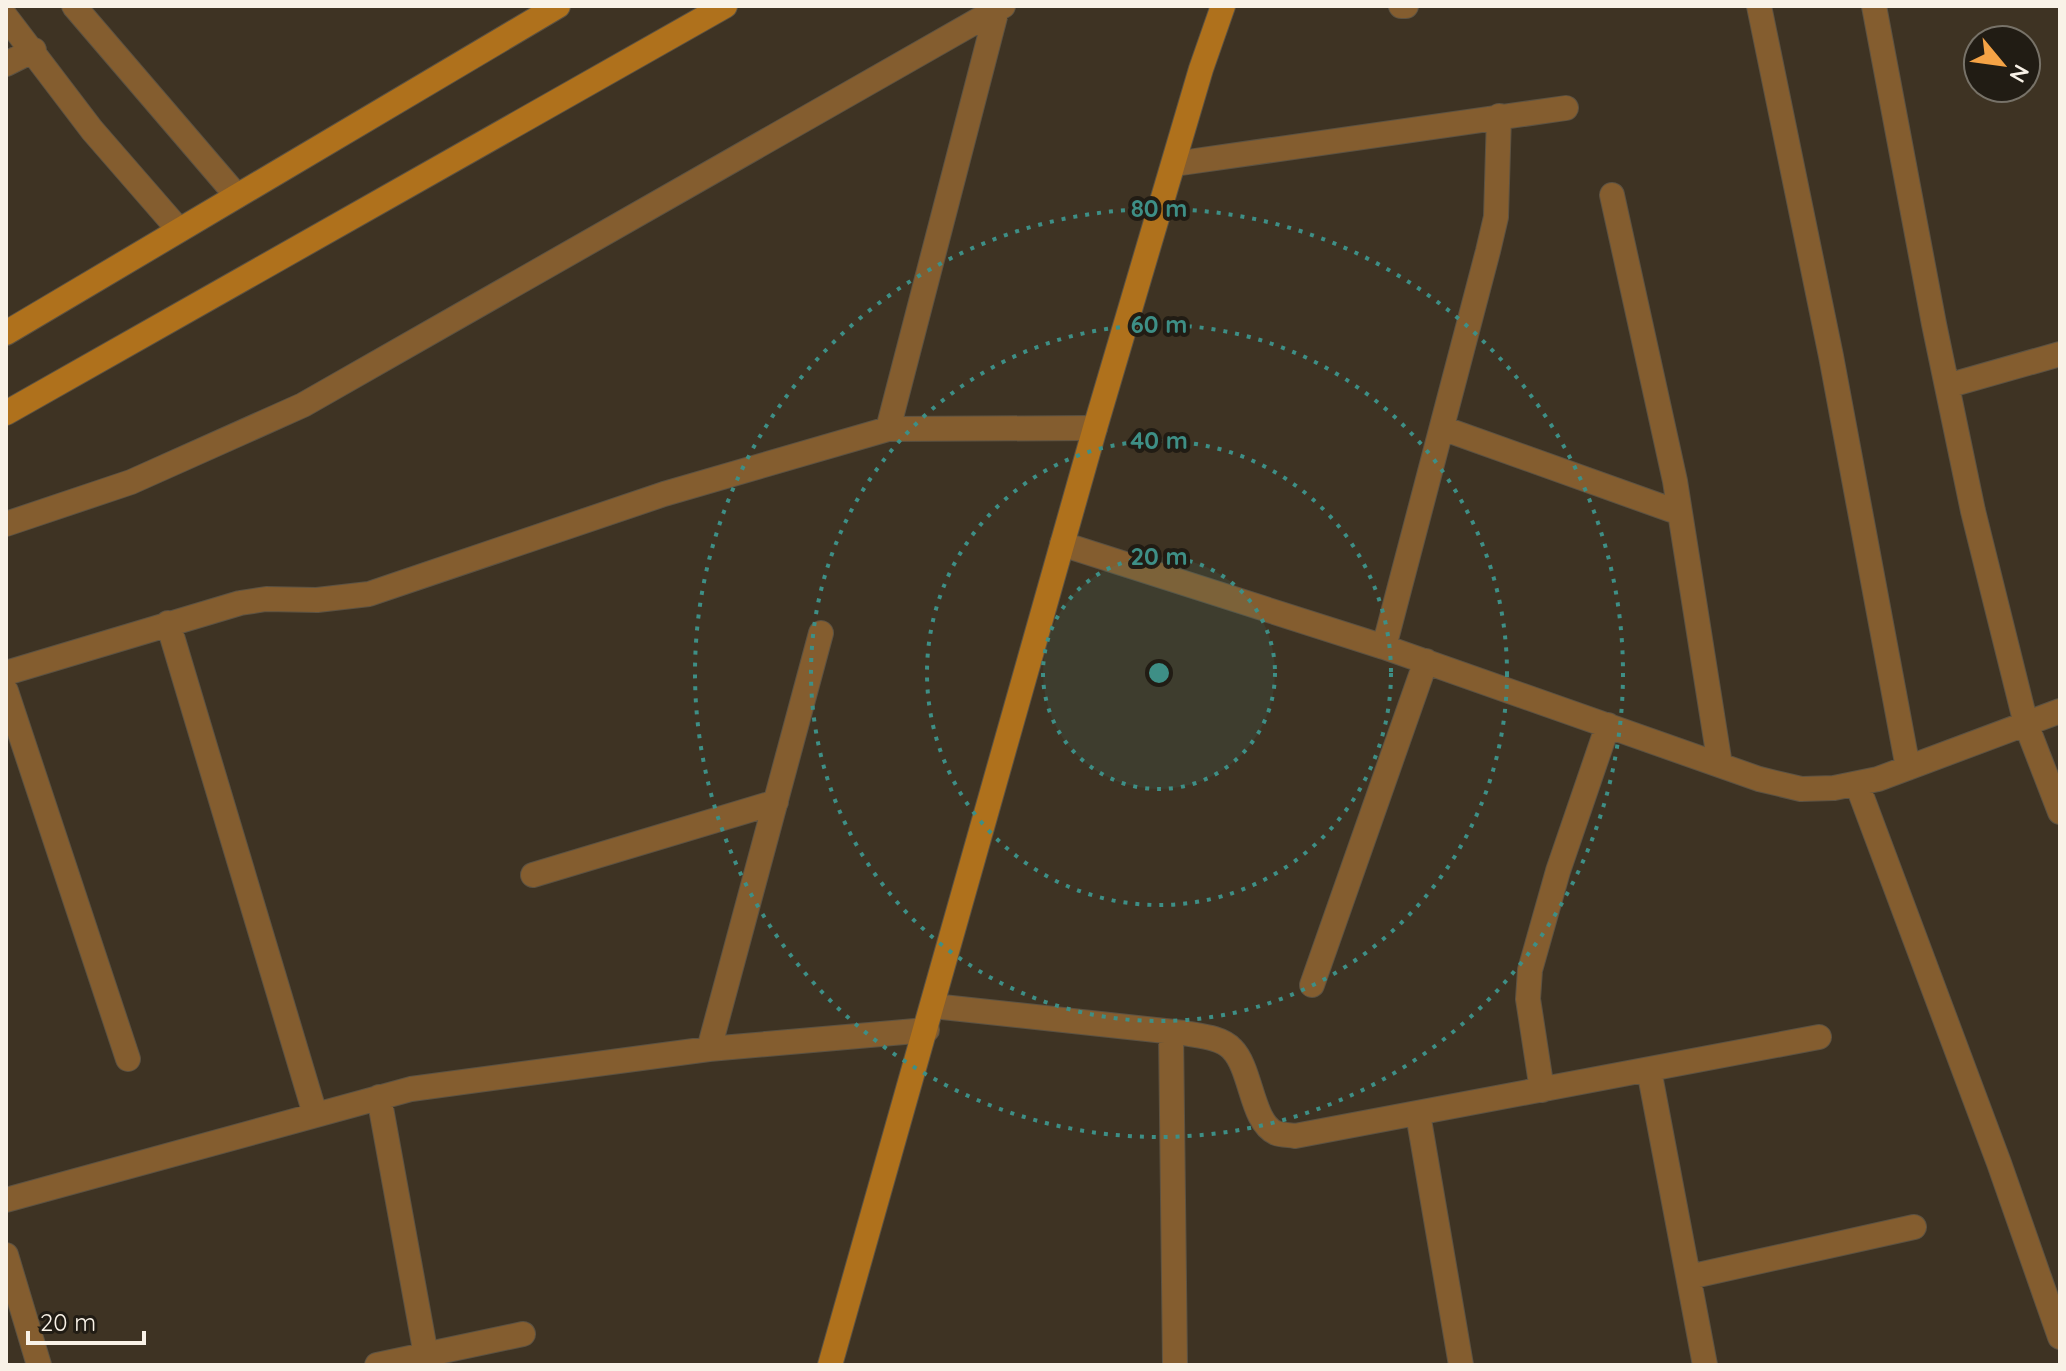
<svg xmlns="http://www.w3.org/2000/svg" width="2066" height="1371" font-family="Quicksand,sans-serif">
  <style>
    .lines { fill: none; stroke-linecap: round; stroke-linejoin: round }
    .street-casing { stroke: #5c5242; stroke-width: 26 }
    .secondary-casing { stroke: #5c5242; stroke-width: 26 }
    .street { stroke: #845d2f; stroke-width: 24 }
    .secondary { stroke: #af711c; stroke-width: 24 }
    .ring { fill: none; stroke: #3e8f86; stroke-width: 4; stroke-dasharray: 4 8 }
    .centre { fill: #3e8f86; stroke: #211c14; stroke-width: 4 }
    .ring-label { font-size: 24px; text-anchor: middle; font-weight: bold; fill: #3e8f86; stroke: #211c14; stroke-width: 8; stroke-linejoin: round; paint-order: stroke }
  </style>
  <rect width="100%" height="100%" fill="#3e3323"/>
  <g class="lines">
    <g class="street-casing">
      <path id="street" d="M74,6L237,196
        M1401,6H1406
        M1759,6L1831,356L1908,768
        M1874,6L1934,324L1973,511L2026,724L2060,812
        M6,17L92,130L179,230
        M6,64L34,50
        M1174,164L1566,108
        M1612,195L1675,481L1720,765
        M1947,386L2060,354
        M1442,428L1680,513
        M888,429L997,9
        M6,524L131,482L303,405L1003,6
        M1062,544L1384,647L1759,779L1801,789L1834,788L1878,779L2060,711
        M168,623L315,1114
        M1384,647L1488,251L1496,217L1499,116
        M6,673L240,603L266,599L317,600L369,594L664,494L888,429L1095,428
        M6,691L128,1059
        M1857,784L1999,1163L2060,1337
        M533,875L776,802
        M1312,985L1426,661
        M933,1006L1184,1033C1199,1036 1221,1037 1232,1049C1252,1069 1251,1122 1276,1133C1281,1135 1290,1135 1295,1136L1819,1037
        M1171,1032L1175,1365
        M709,1049L821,633
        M1649,1070L1705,1365
        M1542,1090L1528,999L1530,970L1558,871L1608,725
        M379,1097L426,1355
        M1418,1114L1461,1365
        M6,1200L411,1089L709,1049L927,1030
        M6,1255L39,1365
        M1689,1277L1914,1227
        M377,1365L523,1334"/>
    </g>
    <g class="secondary-casing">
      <path id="secondary" d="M6,333L558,6
        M6,413L725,6
        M830,1365L1095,428L1201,69L1223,6"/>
    </g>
    <use href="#street" class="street"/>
    <use href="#secondary" class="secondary"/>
  </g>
  <circle cx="1159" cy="673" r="116" fill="#3e8f86" fill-opacity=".12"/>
  <g class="ring">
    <circle cx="1159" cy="673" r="116"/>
    <circle cx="1159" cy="673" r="232"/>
    <circle cx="1159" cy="673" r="348"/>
    <circle cx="1159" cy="673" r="464"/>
  </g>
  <circle cx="1159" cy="673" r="12" class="centre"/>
  <g class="ring-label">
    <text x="1159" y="217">80 m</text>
    <text x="1159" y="333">60 m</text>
    <text x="1159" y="449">40 m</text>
    <text x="1159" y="565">20 m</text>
  </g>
  <rect width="2066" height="1371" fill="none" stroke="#f9f2e7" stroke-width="16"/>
  <g transform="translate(2002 64) rotate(119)"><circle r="38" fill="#211c14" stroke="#777268" stroke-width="2"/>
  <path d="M0-6L14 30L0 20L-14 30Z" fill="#f5a346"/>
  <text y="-12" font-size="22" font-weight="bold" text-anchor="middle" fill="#f9f2e7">N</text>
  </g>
  <path d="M28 1331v12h116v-12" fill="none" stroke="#f9f2e7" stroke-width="4"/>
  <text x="40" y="1331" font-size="24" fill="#f9f2e7" stroke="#211c14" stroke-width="6" paint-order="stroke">20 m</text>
</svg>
